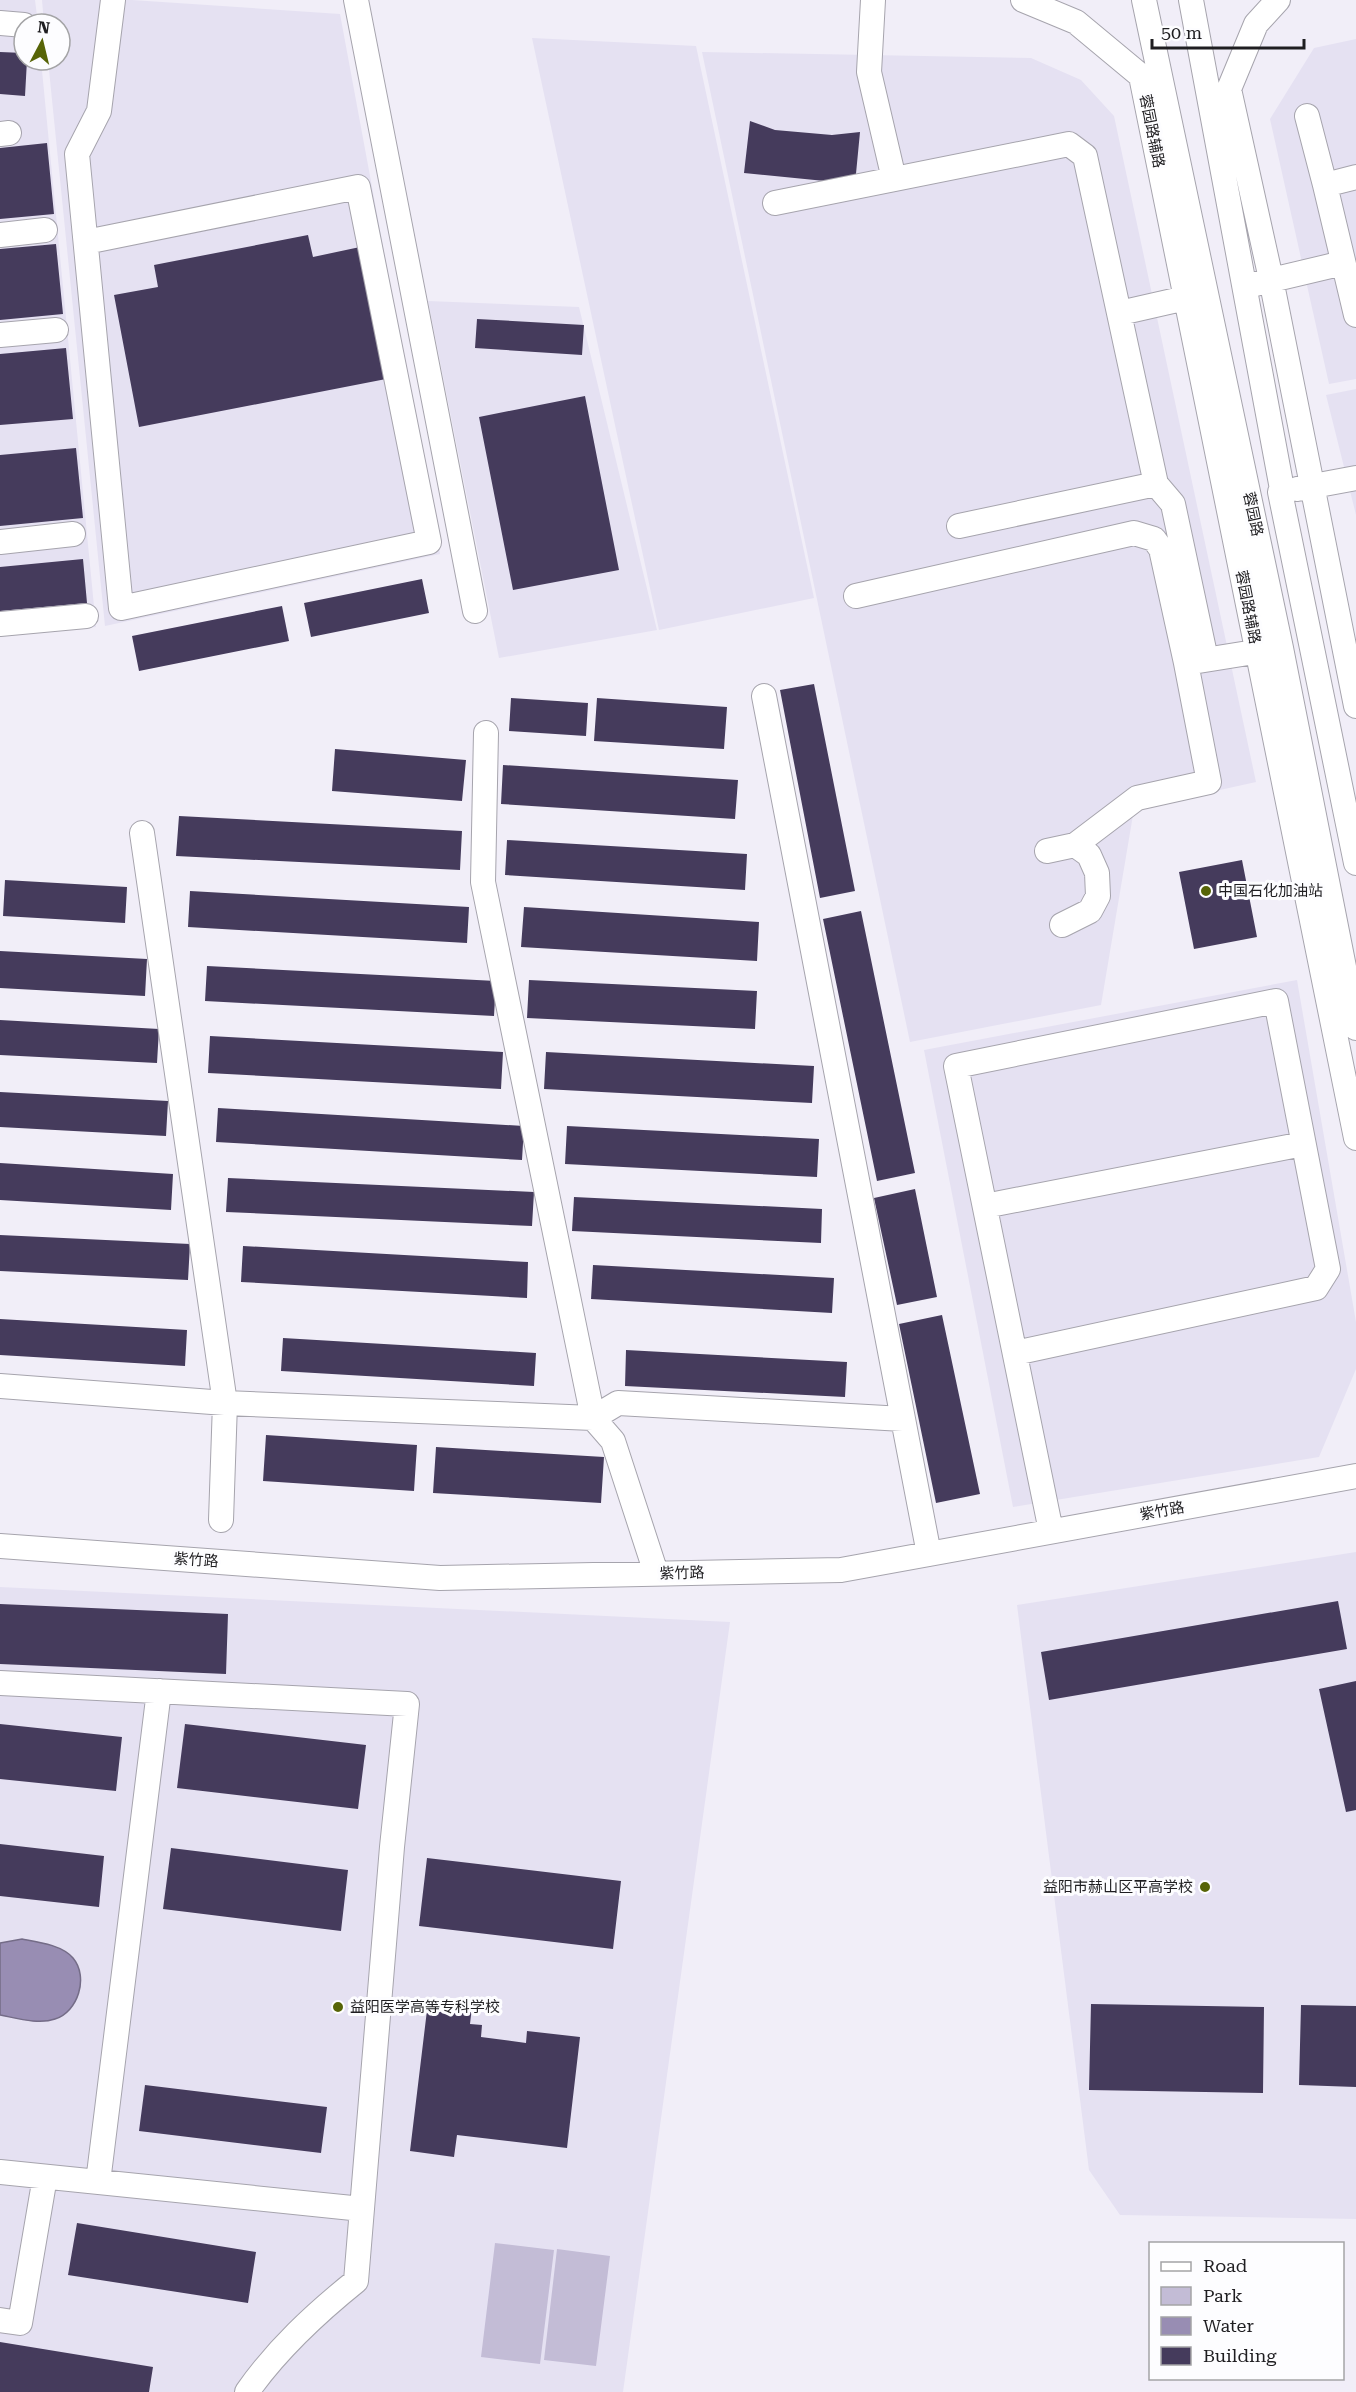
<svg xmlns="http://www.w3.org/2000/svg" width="1356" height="2392" font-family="'Roboto Serif','Noto Sans SC',serif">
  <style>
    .built { fill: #e5e1f2 }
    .green { fill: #c3bcd6 }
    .water { fill: #988db3; stroke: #746c87; stroke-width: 1.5 }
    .building { fill: #453b5c }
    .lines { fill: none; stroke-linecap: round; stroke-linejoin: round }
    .minor-casing { stroke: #a6a4ad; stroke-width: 26 }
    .minor { stroke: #fff; stroke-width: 24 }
    .poi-dot { fill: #576407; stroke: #fdfdff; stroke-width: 2 }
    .labels { text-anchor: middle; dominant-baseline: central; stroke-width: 6; stroke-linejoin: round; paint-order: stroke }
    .street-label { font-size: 15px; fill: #1f1e21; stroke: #fdfdff }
    .poi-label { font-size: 15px; fill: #1f1e21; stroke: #fdfdff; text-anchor: start }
  </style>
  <rect width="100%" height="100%" fill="#f1eef8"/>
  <path class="built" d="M0,0H35L38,24H24V60H41L96,627L0,634Z
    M42,0H132L340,14L440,554L105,626L48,60H60V24H44Z
    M532,38L696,46L814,598L659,630Z
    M1356,39V379L1329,384L1270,119L1314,48Z
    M702,52L1031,58L1081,80L1114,116L1256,782L1134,809L1101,1005L910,1042Z
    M428,301L579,307L657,630L499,658Z
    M1356,389V515L1326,395Z
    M1297,980L1356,1322V1369L1319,1457L1013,1507L924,1050Z
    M1356,1552V2219L1120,2215L1089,2170L1017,1605Z
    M0,1587L730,1622L623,2392H0Z"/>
  <path class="green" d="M495,2243L554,2250L540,2364L481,2357Z
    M557,2249L610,2256L596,2366L544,2360Z"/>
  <path class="water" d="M22,1939C38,1942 62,1945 73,1958C89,1977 78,2012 55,2019C39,2025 16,2018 0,2015V1943Z"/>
  <path class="building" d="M0,52L24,53V60H27L25,96L0,94Z
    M750,121L775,130L832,135L860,132L855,184L744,173Z
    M47,143L54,214L0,219V148Z
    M308,235L313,257L360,247L386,379L139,427L114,295L158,287L154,265Z
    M56,244L63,314L0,320V249Z
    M477,319L584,325L582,355L475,348Z
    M66,348L73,419L0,425V354Z
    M585,396L619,570L513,590L479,417Z
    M76,448L83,518L0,526V455Z
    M83,559L87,603L0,611V567Z
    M422,579L429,613L311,637L304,603Z
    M282,606L289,641L139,671L132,636Z
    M814,684L855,891L820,898L780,690Z
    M511,698L588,703L586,736L509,731Z
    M597,698L727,707L724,749L594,741Z
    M335,749L466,760L462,801L332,791Z
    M503,765L738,780L735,819L501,804Z
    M179,816L462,831L460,870L176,856Z
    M507,840L747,854L745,890L505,875Z
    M1242,860L1257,937L1194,949L1179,872Z
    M5,880L127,887L125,923L3,916Z
    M190,891L469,907L467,943L188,927Z
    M524,907L759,922L757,961L521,947Z
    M861,911L915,1173L877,1181L823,919Z
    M0,951L147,959L145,996L0,988Z
    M207,966L496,981L494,1016L205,1001Z
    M529,980L757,991L755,1029L527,1018Z
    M0,1020L159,1029L157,1063L0,1055Z
    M210,1036L503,1052L501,1089L208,1073Z
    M546,1052L814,1066L812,1103L544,1089Z
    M0,1092L168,1101L166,1136L0,1127Z
    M218,1108L524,1126L522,1160L216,1142Z
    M567,1126L819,1139L817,1177L565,1164Z
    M0,1163L173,1174L171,1210L0,1200Z
    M228,1178L534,1192L532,1226L226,1212Z
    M915,1189L937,1297L897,1305L874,1198Z
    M574,1197L822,1209L821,1243L572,1231Z
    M0,1235L190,1244L188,1280L0,1271Z
    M243,1246L528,1262L527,1298L241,1282Z
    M593,1265L834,1278L832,1313L591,1299Z
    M942,1315L980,1494L936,1503L899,1324Z
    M0,1319L187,1330L185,1366L0,1355Z
    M283,1338L536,1353L534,1386L281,1371Z
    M626,1350L847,1362L845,1397L625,1386Z
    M266,1435L417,1445L414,1491L263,1481Z
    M436,1447L604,1457L601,1503L433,1493Z
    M1338,1601L1347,1649L1049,1700L1041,1652Z
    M0,1604L228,1614L226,1674L0,1664Z
    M1356,1681V1810L1346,1812L1319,1689Z
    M0,1724L122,1737L116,1791L0,1779Z
    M185,1724L366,1745L358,1809L177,1788Z
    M0,1844L104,1856L99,1907L0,1896Z
    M171,1848L348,1870L341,1931L163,1909Z
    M427,1858L621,1881L613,1949L419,1926Z
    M428,2002L472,2007L470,2024L482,2025L481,2037L526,2043L527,2031L580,2037L567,2148L457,2135L454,2157L410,2151Z
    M1091,2004L1264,2007L1263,2093L1089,2090Z
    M1301,2005L1356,2006V2087L1299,2085Z
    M145,2085L327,2107L321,2153L139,2131Z
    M77,2223L256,2252L248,2303L68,2275Z
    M0,2342L153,2367L149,2392H0Z"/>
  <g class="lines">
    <g class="minor-casing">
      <path id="minor" d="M356,0L475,611
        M873,0L869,72L894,179
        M1023,0L1076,22L1141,76L1147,89
        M1144,0L1281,648L1356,1028
        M1191,0L1282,489L1280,492L1356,863
        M0,23L24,25
        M1141,76L1356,1138
        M1229,89L1271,279L1356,706
        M1226,104L1229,89L1256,24L1278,0
        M1307,116L1325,185L1356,177
        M0,134L9,133
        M1325,185L1356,315
        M775,203L1069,144L1085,156L1156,484
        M0,235L45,230
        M86,242L358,187L429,542L121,608L77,154L99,111L113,0
        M1255,284L1343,263
        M1120,313L1199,295
        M0,335L56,330
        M1297,489L1356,478
        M959,526L1156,484L1173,504L1206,659
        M0,542L73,534
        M856,596L1134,533L1154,539L1161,549L1186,663L1273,649
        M0,624L86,616
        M764,696L929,1554
        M486,733L483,882L593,1418L613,1441L656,1573
        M142,833L225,1403L221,1520
        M1047,851L1075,845L1137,798L1209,782L1186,663
        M1062,925L1090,911L1098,896L1097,873L1089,855L1075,845
        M985,1206L1303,1144
        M1015,1353L1316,1288L1328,1269L1276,1001L956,1066L1051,1531
        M0,1386L225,1403L593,1418L618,1403L903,1419
        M0,1546L440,1578L841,1570L1356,1476
        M0,1683L407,1704L392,1847L356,2281C315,2314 277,2349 247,2392
        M0,2172L362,2209
        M98,2182L159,1691
        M0,2320L20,2323L45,2177"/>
    </g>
    <use href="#minor" class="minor"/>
  </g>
  <g class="poi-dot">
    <circle cx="1206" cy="891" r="6"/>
    <circle cx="1205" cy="1887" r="6"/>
    <circle cx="338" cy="2007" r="6"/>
  </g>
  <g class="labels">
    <g class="street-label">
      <text transform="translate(1152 131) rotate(79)">蓉园路辅路</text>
      <text transform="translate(1253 514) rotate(78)">蓉园路</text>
      <text transform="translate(1248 607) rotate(79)">蓉园路辅路</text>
      <text transform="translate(1162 1511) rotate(-10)">紫竹路</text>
      <text transform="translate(196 1560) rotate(4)">紫竹路</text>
      <text transform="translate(682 1573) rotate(-1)">紫竹路</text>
    </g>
    <g class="poi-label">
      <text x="1218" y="891">中国石化加油站</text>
      <text x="1193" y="1887" text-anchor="end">益阳市赫山区平高学校</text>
      <text x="350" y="2007">益阳医学高等专科学校</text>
    </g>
  </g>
  <rect x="1149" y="2242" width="195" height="138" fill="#fdfdff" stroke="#a4a4a6" stroke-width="1.5"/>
  <rect x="1161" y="2262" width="30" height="9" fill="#ffffff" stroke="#a4a4a6" stroke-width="1.5"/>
  <text x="1203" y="2272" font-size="18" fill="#1f1e21">Road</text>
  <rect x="1161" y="2287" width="30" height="18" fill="#c3bcd6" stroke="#a4a4a6" stroke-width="1.5"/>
  <text x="1203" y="2302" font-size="18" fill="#1f1e21">Park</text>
  <rect x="1161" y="2317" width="30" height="18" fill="#988db3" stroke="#a4a4a6" stroke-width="1.5"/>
  <text x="1203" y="2332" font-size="18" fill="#1f1e21">Water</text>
  <rect x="1161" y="2347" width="30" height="18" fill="#453b5c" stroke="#a4a4a6" stroke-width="1.5"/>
  <text x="1203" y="2362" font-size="18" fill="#1f1e21">Building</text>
  <g transform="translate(42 42) rotate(7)"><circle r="28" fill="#fdfdff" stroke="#a4a4a6" stroke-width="1.5"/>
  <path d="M0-4.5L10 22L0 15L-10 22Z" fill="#576407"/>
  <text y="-9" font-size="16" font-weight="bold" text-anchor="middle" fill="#1f1e21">N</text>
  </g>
  <path d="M1152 39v9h152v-9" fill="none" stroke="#1f1e21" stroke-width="3"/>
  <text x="1161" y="39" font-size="18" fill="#1f1e21" stroke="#fdfdff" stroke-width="4.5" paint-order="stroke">50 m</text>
</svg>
